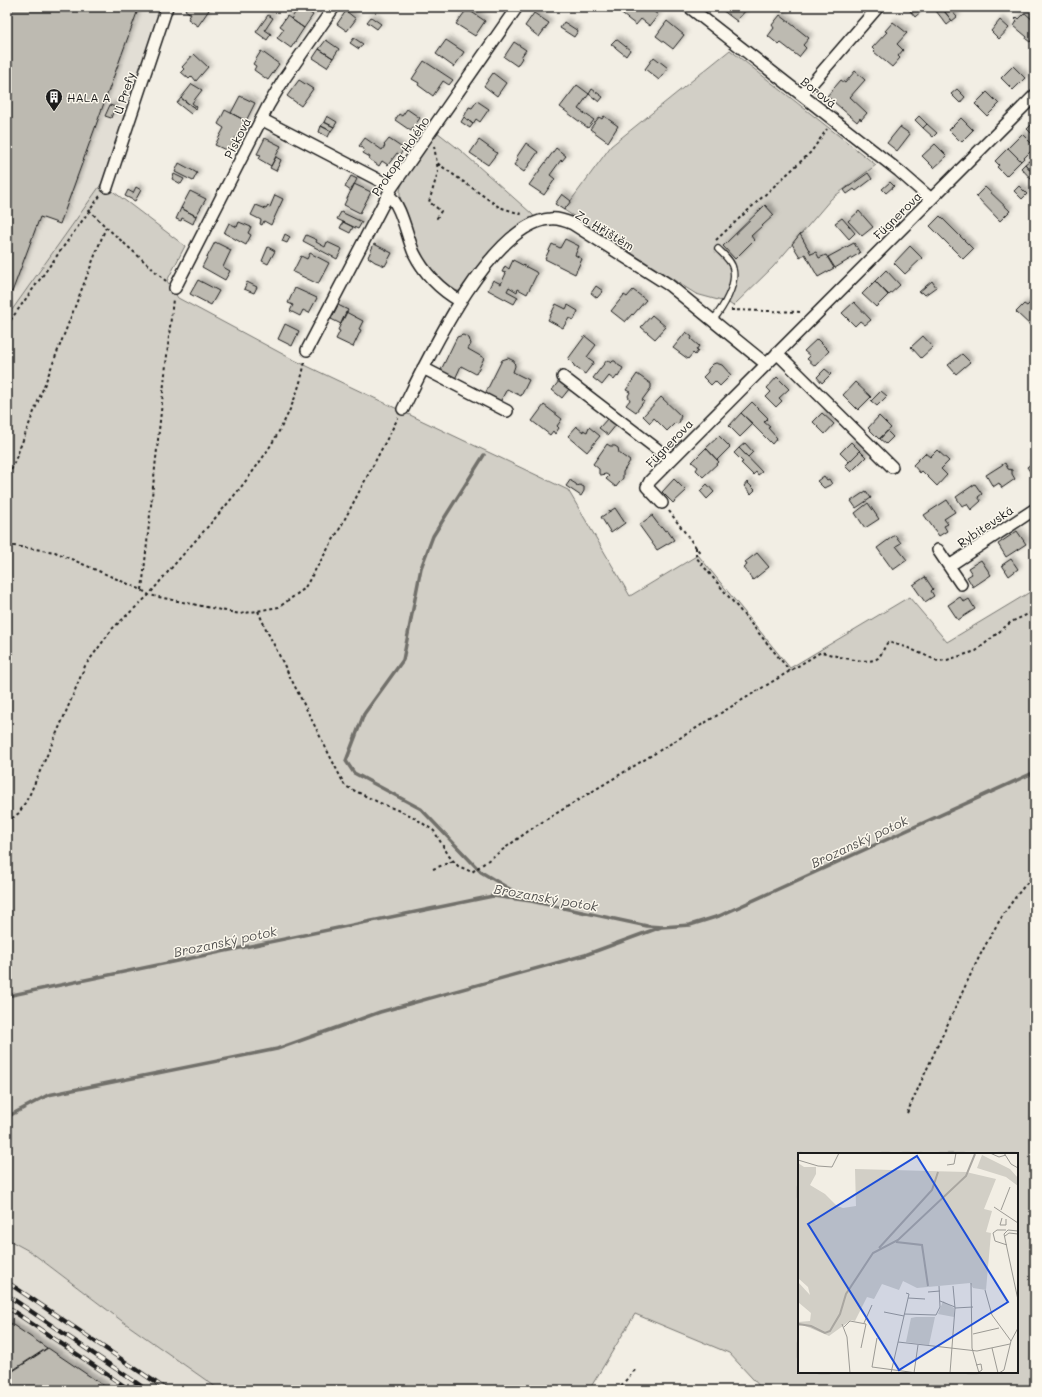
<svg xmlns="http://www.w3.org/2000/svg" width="1042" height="1397" font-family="Mali,sans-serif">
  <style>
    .built { fill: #e2ded5 }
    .green { fill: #d2cfc6; stroke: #777671; fill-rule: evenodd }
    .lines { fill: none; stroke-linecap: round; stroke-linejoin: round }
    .stream { stroke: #716f6b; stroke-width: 3.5 }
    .building { fill: #bdbab1; stroke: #1c1c1c; filter: url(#shadow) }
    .service-casing { stroke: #1c1c1c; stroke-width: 8 }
    .minor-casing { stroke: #1c1c1c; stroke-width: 14 }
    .path { stroke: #1c1c1c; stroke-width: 2; stroke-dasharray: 3 3; stroke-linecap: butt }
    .service { stroke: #fbf7ec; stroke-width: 5.5 }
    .minor { stroke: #fbf7ec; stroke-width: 11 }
    .rail-casing { stroke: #1c1c1c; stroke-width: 4.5 }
    .rail { stroke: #fbf7ec; stroke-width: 3; stroke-dasharray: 9; stroke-linecap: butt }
    .labels { text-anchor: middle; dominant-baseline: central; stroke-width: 3; stroke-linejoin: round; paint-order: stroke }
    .street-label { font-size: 12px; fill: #1c1c1c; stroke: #fbf7ec }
    .poi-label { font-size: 12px; fill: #1c1c1c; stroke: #fbf7ec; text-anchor: start }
    .water-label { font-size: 13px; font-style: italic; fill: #545351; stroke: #fbf7ec }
    .inset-river { fill: none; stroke: #a9a6a0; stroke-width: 2 }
    .inset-road { fill: none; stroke: #9c9a94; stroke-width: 1 }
    .view { fill: #1d4ed8; fill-opacity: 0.15; stroke: #1d4ed8; stroke-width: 2 }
    .inset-edge { fill: none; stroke: #1c1c1c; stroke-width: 2 }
  </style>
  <defs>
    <filter id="shadow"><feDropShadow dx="3.5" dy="-3.5" stdDeviation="2" flood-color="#0004"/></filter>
  </defs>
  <rect width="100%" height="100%" fill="#f2eee4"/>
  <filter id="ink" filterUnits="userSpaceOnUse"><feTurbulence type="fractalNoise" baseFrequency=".025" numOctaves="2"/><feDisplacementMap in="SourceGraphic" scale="8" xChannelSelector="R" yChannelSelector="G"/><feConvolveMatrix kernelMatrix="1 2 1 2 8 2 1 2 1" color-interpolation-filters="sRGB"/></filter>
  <g filter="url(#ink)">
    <path class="built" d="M7,7H160L102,183L7,317Z
      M7,1239L31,1252L122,1321L220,1390H7Z"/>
    <path class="green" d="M730,50L876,165L831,199L773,267L733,306L729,303L696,294L564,210L611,146Z
      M437,132L460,150L532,214L535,218C518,229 499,239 487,256C481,264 469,289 459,291C448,293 425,265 420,255C413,243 399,204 400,191C401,178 428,144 437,132Z
      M102,183L185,246L167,281L178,298L290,358L568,490L630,596L698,555L790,668L909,597L947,642L1035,589V1390H763L729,1353L635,1314L589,1390H220L122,1321L31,1252L7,1239V317ZM799,1154H1017V1372H799Z"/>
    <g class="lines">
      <path class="stream" d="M484,455L433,536L421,568L403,660L364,714L346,761L354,773L421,809L481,872L528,900
        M7,996L493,896L531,901L647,926L662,927L690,925L719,916L1035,772
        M7,1117L48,1095L277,1049L380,1012L585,955L661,927"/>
    </g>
    <path class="building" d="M7,7H139L60,224L40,217L12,292L7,290Z
      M187,7H205L209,10L198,26L188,19L191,14L185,10Z
      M299,7H301L313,15L304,28L291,19Z
      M623,7H648L658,15L650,26L641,19L636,25L619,12Z
      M718,7H749L737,20L738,22Z
      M907,7H922L924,9L915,17Z
      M941,7L952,21L947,25L936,11Z
      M941,7H948L957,17L952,21Z
      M467,9L485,21L475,36L456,24Z
      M346,11L356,19L347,31L337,24Z
      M534,13L549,23L539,37L525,26Z
      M1025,13L1035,22V36L1030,42L1026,39L1027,37L1014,26L1017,21L1015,19L1017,17L1019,19Z
      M268,15L273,18L265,30L271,34L267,40L256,32Z
      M780,15L809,38L803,45L806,48L799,57L781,43L779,45L768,36L774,28L772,25Z
      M287,16L304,28L291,48L277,38L284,29L280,26Z
      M371,17L381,24L377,29L367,22Z
      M1000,20L1009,28L999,39L991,31Z
      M667,21L684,35L673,49L656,36Z
      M564,22L578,31L574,37L560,28Z
      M893,22L907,33L897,44L903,50L898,56L900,58L892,67L874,52L875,51L872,48L887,32L885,31Z
      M354,38L363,44L359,49L350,43Z
      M616,39L630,50L626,56L611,44Z
      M326,40L339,49L333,58L319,49Z
      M446,40L464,52L454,67L436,54Z
      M514,42L526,50L521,57L522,58L517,66L504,57Z
      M319,49L333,58L327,67L313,58Z
      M261,51L279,64L268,80L254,70L256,66L253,64Z
      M194,54L208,67L196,81L192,76L189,79L181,72L184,69L182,67Z
      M654,57L668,68L659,80L645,69Z
      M424,61L453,80L449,85L443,81L433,96L418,85L419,83L412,79Z
      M1013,66L1025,78L1013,90L1001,78Z
      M855,71L865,80L850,97L867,113L861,120L860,118L857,122L827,96L841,80L845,83Z
      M493,73L506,83L497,96L484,86Z
      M299,80L313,89L301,106L287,96Z
      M192,84L202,90L192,103L197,107L196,109L181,98Z
      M577,85L589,94L578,109L594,120L588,128L560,107Z
      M592,89L603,97L599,102L589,94Z
      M957,89L965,97L960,103L951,94Z
      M987,92L999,104L987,116L975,104Z
      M240,96L255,103L246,121L231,113Z
      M181,98L196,109L191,114L177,103Z
      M477,101L489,109L480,122L476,119L473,124L464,117L469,107L472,108Z
      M110,105L115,107L111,118L105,116Z
      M407,109L420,118L411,131L395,120L399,114L402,116Z
      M225,110L246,121L237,138L236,137L228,151L215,145L224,128L218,124Z
      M327,116L337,122L334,127L324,122Z
      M604,116L618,126L608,142L590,129L599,117L602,119Z
      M919,116L927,124L923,128L915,120Z
      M464,117L473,124L470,128L461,122Z
      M961,118L973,130L961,142L949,130Z
      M1035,121V137L1027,129Z
      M324,122L334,127L331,131L321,126Z
      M927,124L937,133L933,137L923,128Z
      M321,126L331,131L328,137L319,132Z
      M900,127L910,134L897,151L887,143Z
      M1022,134L1035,147L1021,161L1008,148Z
      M265,138L281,146L271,166L259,159L261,155L257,154Z
      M365,138L382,150L385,146L384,145L389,139L404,149L400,155L397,153L388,165L382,161L379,166L369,159L370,157L363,153L365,150L359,146Z
      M479,140L497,153L488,165L470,153Z
      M526,143L538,152L524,172L514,165L518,159L516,158Z
      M935,144L947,156L934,168L922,156Z
      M556,148L566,156L562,161L561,160L550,175L555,179L544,195L529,185Z
      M1008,148L1021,161L1006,176L997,167L999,165L995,161Z
      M276,157L281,160L276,171L270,168Z
      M1029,161L1035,167V172L1033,173L1025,164Z
      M179,163L197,173L193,181L175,172Z
      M1025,164L1035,175V177L1032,180L1021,168Z
      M868,173L872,179L856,191L854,189L847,194L844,190Z
      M174,174L184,179L181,184L172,179Z
      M351,176L357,179L351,191L345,187Z
      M890,182L894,186L886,193L882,189Z
      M354,184L371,192L360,213L344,205Z
      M1019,186L1027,194L1022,199L1014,191Z
      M136,187L141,190L135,201L125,196L128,190L133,193Z
      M985,187L1010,211L1000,221L976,196Z
      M190,191L206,199L196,216L181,208Z
      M562,194L571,201L564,210L555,204Z
      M275,195L283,199L271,225L264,221L262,225L260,224L261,220L251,215L256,205L266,209L268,206L270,207Z
      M765,205L774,215L751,236L754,240L735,259L723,246Z
      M181,208L196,216L193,224L182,218L181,221L176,219Z
      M859,211L873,227L862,236L848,221Z
      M341,212L362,222L358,229L337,219Z
      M940,216L973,249L963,259L930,226Z
      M842,218L855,233L849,239L835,223Z
      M239,222L251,227L248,233L251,235L246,245L224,233L229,223L237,227Z
      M343,222L353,227L350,233L340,228Z
      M285,234L290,237L287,243L282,241Z
      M800,234L811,254L816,252L819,258L826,255L834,268L818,277L805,254L800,257L792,244Z
      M306,235L317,240L316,242L325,247L327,242L342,249L337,259L303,241Z
      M565,239L579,246L575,255L582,259L575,274L545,259L552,244L560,248Z
      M215,242L231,250L223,267L230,271L225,280L202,267Z
      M854,243L860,253L835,268L828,257Z
      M374,244L392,253L385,266L375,262L368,257Z
      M910,246L922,258L905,274L894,263Z
      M268,247L275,251L268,264L262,261Z
      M310,253L329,263L318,284L293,272L301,256L307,259Z
      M513,260L536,272L537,274L527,294L518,289L517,292L509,287L507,291L518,297L514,304L488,290L493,280L501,284L506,273L502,272L505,266L509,269Z
      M886,270L900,285L889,295L875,281Z
      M198,280L219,291L211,305L190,294Z
      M875,281L888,295L876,307L862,294Z
      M932,281L936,287L925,295L922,292L921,293L919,292Z
      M247,282L257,287L254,293L244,289Z
      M596,286L603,291L597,298L591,293Z
      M295,288L317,298L309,313L303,310L300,316L290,311L293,305L288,303Z
      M633,290L646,300L633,315L632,314L625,322L611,311L624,295L627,297Z
      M1035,298V324L1032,327L1016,312L1024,304L1027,306Z
      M854,302L871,320L865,325L860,321L855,326L842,313Z
      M556,304L566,309L568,305L578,311L574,320L569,318L563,328L548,320Z
      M338,305L348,310L341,324L331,319Z
      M346,312L363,321L359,329L361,330L353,347L336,339L340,331L338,330Z
      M652,315L666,327L655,339L641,327Z
      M285,324L299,331L292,346L278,339Z
      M686,332L692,337L691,339L699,346L696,350L698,351L695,355L693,353L688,359L673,348Z
      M463,335L469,338L471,344L468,349L484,358L476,374L461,366L455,379L440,372L457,337Z
      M585,336L596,345L587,357L594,362L585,374L574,366V365L568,359Z
      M923,336L933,347L921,358L911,347Z
      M817,339L829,351L815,366L807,359L810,356L804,351Z
      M962,354L970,362L956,374L948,365Z
      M508,358L514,361L515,366L513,372L529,380L521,396L507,389L500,402L485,394L502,360Z
      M607,360L611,363L613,361H615L618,365L623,368L618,377L617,376L614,380L609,376L602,385L593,378Z
      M716,363L722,365L731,375L720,386L715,381L711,385L703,377L708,372V369L713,364Z
      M825,369L831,374L822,383L817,377Z
      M637,374L651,384V388L642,400L644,401L636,412L626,405L630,400L628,396L630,392L626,390Z
      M777,377L789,389L779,398L782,401L776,407L766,397L771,392L767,388Z
      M559,381L569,389L562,398L552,390Z
      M855,382L871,397L858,410L843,395Z
      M881,391L887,396L877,406L871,401Z
      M661,397L681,416L680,418V421L678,424L675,423L667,431L654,418L650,423L643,416Z
      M752,402L768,418L764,422L770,427L768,428L777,438L772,444L741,413Z
      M544,405L562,419L557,426L559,428L555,434L553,431L550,435L532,421Z
      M741,413L753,424L740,437L729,426Z
      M822,413L834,424L825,434L813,422Z
      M879,416L891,428L879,439L868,428Z
      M608,418L616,425L608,435L599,428Z
      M577,426V427L583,432V430L587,432L589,427L600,436L587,452L568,436Z
      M887,431L893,437L886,444L880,439Z
      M719,436L730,447L717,460L706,448Z
      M851,442L860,451L849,462L840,453Z
      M745,443L753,452L748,457L739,448Z
      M607,444L610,446H615L618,448L619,453L630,461L623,472V478L616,487L606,479L609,476L606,474L601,475L599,474V469L593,464Z
      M706,448L719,462L703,477L696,470L698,467L692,462Z
      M739,448L762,472L758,475L756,472L753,475L741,463L743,462L734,453Z
      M937,450L949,461L941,469L947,475L937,486L922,471L920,473L913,465L925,453L930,457Z
      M860,451L866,457L851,472L845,466Z
      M1035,461V479L1027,467Z
      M1005,463L1008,469L1012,470V474L1015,479L1002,488L999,483L993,487L986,475Z
      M824,476L827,480L829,479L832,484L824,488L817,481Z
      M571,479V481L576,484L577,486L580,485L584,487V491L581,496L566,486Z
      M674,479L686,491L673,503L662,492Z
      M747,482L755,490L751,494L744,486Z
      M707,484L714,492L707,499L700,491Z
      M975,484L982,494L978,497L981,501L971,510L967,504L962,506L956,497Z
      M866,491L871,498L856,508L851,501Z
      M947,500L955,512L944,519L948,524L944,526L947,531L939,536L924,515Z
      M868,503L879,519L865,528L855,513Z
      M615,508L625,523L611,533L601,517Z
      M653,515L652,516L661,528L662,527L665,531L667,530L674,540L657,550L639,525Z
      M1017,531L1026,544L1006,557L998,544Z
      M895,535L901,543L896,546L907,560L893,570L877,548Z
      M757,553L769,567L753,580L743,568L747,565L745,562Z
      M1011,559L1018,569L1009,576L1002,565Z
      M981,560L991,575L973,587L967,577L972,574L968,568Z
      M925,577L933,589L931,591L934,596L925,602L913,585Z
      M960,597L964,602L969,599L975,609L958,620L948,605Z
      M7,1321L47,1348L7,1374Z
      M48,1348L110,1390H7V1375Z"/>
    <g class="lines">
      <g class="service-casing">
        <path id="service" d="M713,320C723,308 737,285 733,269C732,261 723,254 718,249"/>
      </g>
      <g class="minor-casing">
        <path id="minor" d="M689,7L899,171L931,199
          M802,95L878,7
          M261,119L392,187
          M107,187L167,7
          M388,195C401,203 407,237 414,253C424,273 441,290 460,301
          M175,288L268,106L284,79L334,7
          M307,350L392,187L517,7
          M777,353L892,467
          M423,368L507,411
          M563,377L670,459
          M403,409C427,360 490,224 550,219C558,218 566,221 573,224L669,285L766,364
          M662,503L647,487L650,481L1035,95
          M938,550L961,584
          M949,566L1035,509"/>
      </g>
      <path class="path" d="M434,146L437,163L499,207L524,215
        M437,164L438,172L429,202L441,211L437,218L439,219
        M89,210L106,227L166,281
        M716,240L811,152L827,129
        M731,310L802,312
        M7,325L100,196
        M7,481L106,227
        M669,511L701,554
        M7,545L55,552L142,590L149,595C204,525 289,453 305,361
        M696,547V557L790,671
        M142,590L173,299
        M258,611L266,629L345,786L380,803L412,816L434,831L449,856L458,866L472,872L534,827L821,652C834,655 867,666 878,658C882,654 884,647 888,642L906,647L938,661L947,660L976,651L1011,622L1035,611
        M7,822L19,813L29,796L63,719L85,666L113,628L149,595L240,614L279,607L304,589L339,530L398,418
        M7,864L8,865
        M433,869L453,861
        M907,1113C922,1080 937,1046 953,1013C975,964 998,913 1035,874
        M617,1390L635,1370"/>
      <use href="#service" class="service"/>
      <use href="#minor" class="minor"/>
      <g class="rail-casing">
        <path id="rail" d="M7,1282L167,1390
          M7,1295L147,1390
          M7,1307L130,1390"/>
      </g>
      <use href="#rail" class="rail"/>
    </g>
  </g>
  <defs>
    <g id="building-pin" transform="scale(0.9)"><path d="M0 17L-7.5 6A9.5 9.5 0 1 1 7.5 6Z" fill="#1c1c1c" stroke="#fbf7ec"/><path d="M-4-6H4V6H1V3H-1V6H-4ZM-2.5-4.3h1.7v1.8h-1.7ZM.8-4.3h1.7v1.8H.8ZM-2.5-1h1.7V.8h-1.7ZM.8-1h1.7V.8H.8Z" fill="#fff"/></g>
  </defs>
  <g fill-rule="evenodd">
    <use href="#building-pin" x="54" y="97"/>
  </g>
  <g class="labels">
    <g class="street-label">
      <text transform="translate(819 92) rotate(38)">Borová</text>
      <text transform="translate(124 93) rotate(-72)">U Prefy</text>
      <text transform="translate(237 138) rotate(-63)">Písková</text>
      <text transform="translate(400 156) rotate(-56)">Prokopa Holého</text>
      <text transform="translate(897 215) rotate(-45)">Fügnerova</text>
      <text transform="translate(605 230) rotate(31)">Za Hřištěm</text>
      <text transform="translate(669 443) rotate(-46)">Fügnerova</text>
      <text transform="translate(985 526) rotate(-34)">Rybitevská</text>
    </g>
    <g class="poi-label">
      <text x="67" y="97">HALA A</text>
    </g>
    <g class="water-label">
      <text transform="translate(859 841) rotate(-25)">Brozanský potok</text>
      <text transform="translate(546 897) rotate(10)">Brozanský potok</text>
      <text transform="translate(225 941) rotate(-12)">Brozanský potok</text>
    </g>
  </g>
  <g transform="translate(798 1153)">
    <rect width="220" height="220" fill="#f2eee4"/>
    <path d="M184,2L212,16L220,25V33L208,24L179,15ZM0,10L6,14H18V21L12,32L27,41L39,53L45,55L58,53L57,16L168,19L198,26L186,56L194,58L188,79L193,80L188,137L175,135L172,130L119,135L105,128L101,137L84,131L76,146L69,144L57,168L53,167L31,183L5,172L0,173V169L12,168L13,160L0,149V129L12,142L10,134L0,125ZM145,148L156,155V164L140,161ZM118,164H137L131,192L108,189L113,165Z" fill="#d2cfc6"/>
    <path class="inset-river" d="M98,89L124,92L130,133M81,95L134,37L140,19M0,171L13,173L27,180L32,178L42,161L48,141L75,100L100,87L168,23L177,1"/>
    <path class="inset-road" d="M192,0L201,4L208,2M206,0L213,11L220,15M0,7L20,13L34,14L41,0M149,12L156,11L158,0M196,54L220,70M203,57L212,34M204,65L202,72H208V66M208,77H199L195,80L197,88L209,92M220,78L210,77L206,81L220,147M207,83L211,80L220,81M173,130L174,195L181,220M187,137L194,162L213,188L206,217L201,220M130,139L142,138M110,145L127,146M142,148L157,154M157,155L175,154M86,159L106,163M106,161L138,162L142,154L141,133M66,170L74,152M44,171L49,184L52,220M46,174L52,168L68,171L63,195M175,181L201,175M79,185L74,214L119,220M213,188L220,175M100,189L179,198L212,191M194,195L200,220M178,212L183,211L184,217L181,219M93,220L111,141L108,140M116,220L120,192M152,220L157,155L155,133"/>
    <path class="view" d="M119,3L210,149L101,217L10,71Z"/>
    <rect width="220" height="220" class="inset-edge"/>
  </g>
  <rect width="1042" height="1397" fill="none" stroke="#fbf7ec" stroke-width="24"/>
  <rect x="12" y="12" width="1018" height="1373" fill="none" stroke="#1c1c1c" stroke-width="1.5" filter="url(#ink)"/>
</svg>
